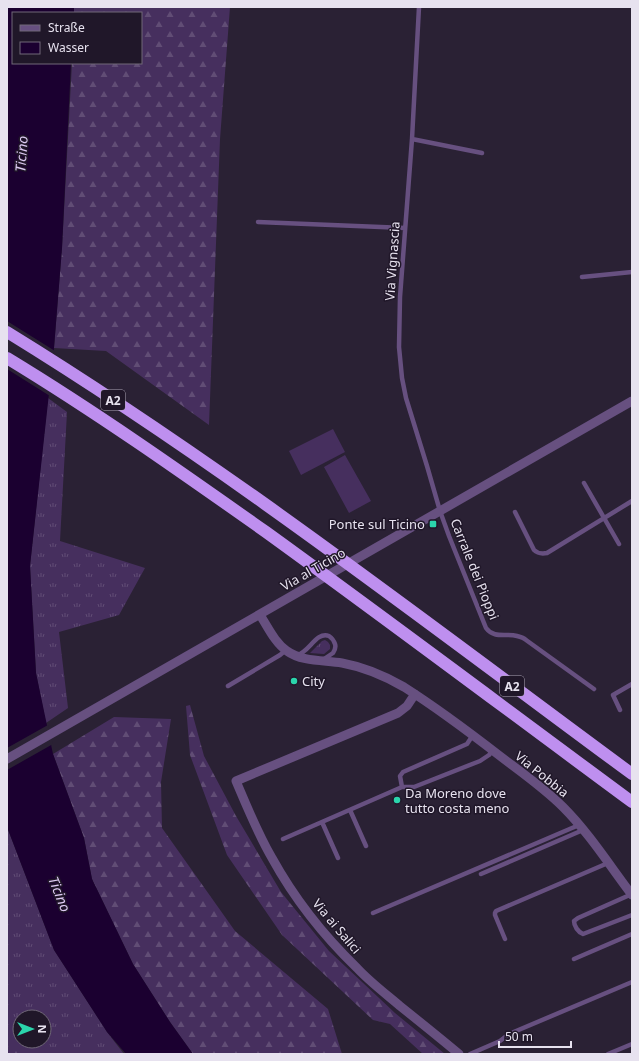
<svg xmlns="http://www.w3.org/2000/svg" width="639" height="1061" font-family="'Noto Sans',sans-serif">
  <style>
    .grass { fill: url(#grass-tufts); fill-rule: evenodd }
    .forest { fill: url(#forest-firs) }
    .garden { fill: #462f5e }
    .water { fill: #1b0030 }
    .pier { fill: #2a2134 }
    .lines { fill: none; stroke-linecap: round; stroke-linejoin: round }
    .service { stroke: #675080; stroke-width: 4.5 }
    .minor { stroke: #675080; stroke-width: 9 }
    .motorway { stroke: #be8fef; stroke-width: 12 }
    .poi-dot { fill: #2bd5ac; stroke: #201729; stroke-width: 1.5 }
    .labels { text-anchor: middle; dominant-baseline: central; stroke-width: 3; stroke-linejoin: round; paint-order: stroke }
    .shield { fill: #201729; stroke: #aba5b4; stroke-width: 1 }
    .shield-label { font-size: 12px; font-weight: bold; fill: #e7e2ef }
    .street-label { font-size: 13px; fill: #e7e2ef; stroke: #201729 }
    .poi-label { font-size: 13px; fill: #e7e2ef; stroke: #201729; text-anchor: start }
    .water-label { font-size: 14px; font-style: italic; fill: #dcc9f2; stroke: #201729 }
  </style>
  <defs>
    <pattern id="grass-tufts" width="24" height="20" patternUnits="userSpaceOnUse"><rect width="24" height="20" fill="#462f5e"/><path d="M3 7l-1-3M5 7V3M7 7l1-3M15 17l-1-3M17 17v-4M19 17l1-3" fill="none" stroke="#614d75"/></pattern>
    <pattern id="forest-firs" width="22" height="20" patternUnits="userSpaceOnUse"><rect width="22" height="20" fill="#462f5e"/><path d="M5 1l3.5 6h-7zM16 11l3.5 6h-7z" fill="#614d75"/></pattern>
  </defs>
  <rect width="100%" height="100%" fill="#2a2134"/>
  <path class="grass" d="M48,398L67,412L60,541L145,568L119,615L59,632L68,708L46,723L36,673L30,566Z
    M325,640L328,642L330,645V649L324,654L310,653L322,641Z
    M7,827L54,950L107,1032L124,1054H7ZM20,1017H44V1041H20Z"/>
  <path class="forest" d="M74,7H230L220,139L209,425L106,351L54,348L62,248L72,63H141V13H74Z
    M190,705L204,756L236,816L281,892L329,951L395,1013L445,1054H423L390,1024L373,1020L282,935L227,855L190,755L186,706Z
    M114,717L171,719L161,782L162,828L235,931L328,1009L342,1054H193L170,1022L133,964L92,879L84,838L53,754Z
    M7,1023L20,1054H7Z"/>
  <path class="garden" d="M333,429L345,452L301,475L289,451Z
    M345,455L371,501L349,513L324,467Z"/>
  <path class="water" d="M8,7H74V13H13V63H71L62,248L54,348L30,566L36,673L53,754L84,838L92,879L133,964L170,1022L193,1054H126L107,1032L54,950L7,827Z"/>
  <path class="pier" d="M7,321L55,351L50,396L7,369Z
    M48,725L53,744L7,770V748Z"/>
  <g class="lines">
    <path class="service" d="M419,7L412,139L400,297L399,347L402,378L406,398L427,466L440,511L449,536L486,628C494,639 506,633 517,636C521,637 524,638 526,640L594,689
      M412,139L482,153
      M258,222L405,228
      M582,277L632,272
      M584,483L619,544
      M515,512L534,550C538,554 542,554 547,553L632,501
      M297,655C309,653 316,631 329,636C332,638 334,641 335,644C336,647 335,650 333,653L324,659
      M228,686L280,655L286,650
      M620,710L613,695L632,684
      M473,735L467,744L403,772L400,776L402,787H414L480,761L489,755L493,750
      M350,810L366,846
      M322,822L338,858
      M283,839L402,787
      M481,874L583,830
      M632,894L578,918L574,921C574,926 578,932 583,934L632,915
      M373,913L579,825
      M505,939L495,915V913L496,911L608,863
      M574,959L632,934
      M470,1054L500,1041L509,1034L632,982
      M608,1054L632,1044"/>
    <path class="minor" d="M260,615C268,627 275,643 287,651C302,662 325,660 342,663C364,667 385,676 404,687C437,708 469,732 500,756C521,772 544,788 563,807C589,833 610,866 632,895
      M415,694L407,706L398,713L236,781C247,807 258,834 272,858C294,898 324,936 357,968C370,982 386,994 400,1006C420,1022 440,1038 459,1054
      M7,759L632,401"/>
    <path class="motorway" d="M7,332C225,466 427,623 632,774
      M7,358C96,412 181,472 266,532C389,621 510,712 632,802"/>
  </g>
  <g class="poi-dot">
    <rect x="429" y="520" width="8" height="8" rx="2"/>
    <circle cx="294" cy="681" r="4"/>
    <circle cx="397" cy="800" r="4"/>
  </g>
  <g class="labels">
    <g class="shield">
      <rect x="101" y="390" width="24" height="20" rx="3"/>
      <rect x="500" y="676" width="24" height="20" rx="3"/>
    </g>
    <g class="shield-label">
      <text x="113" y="400">A2</text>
      <text x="512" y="686">A2</text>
    </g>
    <g class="street-label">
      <text transform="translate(392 261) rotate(-86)">Via Vignascia</text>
      <text transform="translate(313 569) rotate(-30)">Via al Ticino</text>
      <text transform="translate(475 569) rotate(68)">Carrale dei Pioppi</text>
      <text transform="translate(542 774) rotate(39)">Via Pobbia</text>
      <text transform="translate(337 926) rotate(50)">Via ai Salici</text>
    </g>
    <g class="poi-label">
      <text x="425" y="524" text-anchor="end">Ponte sul Ticino</text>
      <text x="302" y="681">City</text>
      <text x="405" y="793">Da Moreno dove<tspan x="405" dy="15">tutto costa meno</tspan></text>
    </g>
    <g class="water-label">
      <text transform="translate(21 154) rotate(-86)">Ticino</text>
      <text transform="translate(60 894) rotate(68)">Ticino</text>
    </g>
  </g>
  <rect width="639" height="1061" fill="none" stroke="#e7e2ef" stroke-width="16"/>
  <rect x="12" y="12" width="130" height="52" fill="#201729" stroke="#706878"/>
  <rect x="20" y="25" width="20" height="6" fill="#675080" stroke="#706878"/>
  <text x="48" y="32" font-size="12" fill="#e7e2ef">Straße</text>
  <rect x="20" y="42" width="20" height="12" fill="#1b0030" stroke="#706878"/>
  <text x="48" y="52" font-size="12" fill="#e7e2ef">Wasser</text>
  <g transform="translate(32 1029) rotate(90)"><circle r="19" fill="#201729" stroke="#706878"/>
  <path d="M0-3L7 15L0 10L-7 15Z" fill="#2bd5ac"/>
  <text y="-6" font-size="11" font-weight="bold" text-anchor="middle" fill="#e7e2ef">N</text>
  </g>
  <path d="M499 1041v6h72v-6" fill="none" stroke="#e7e2ef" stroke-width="2"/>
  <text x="505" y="1041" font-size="12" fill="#e7e2ef" stroke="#201729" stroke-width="3" paint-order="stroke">50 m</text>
</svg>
